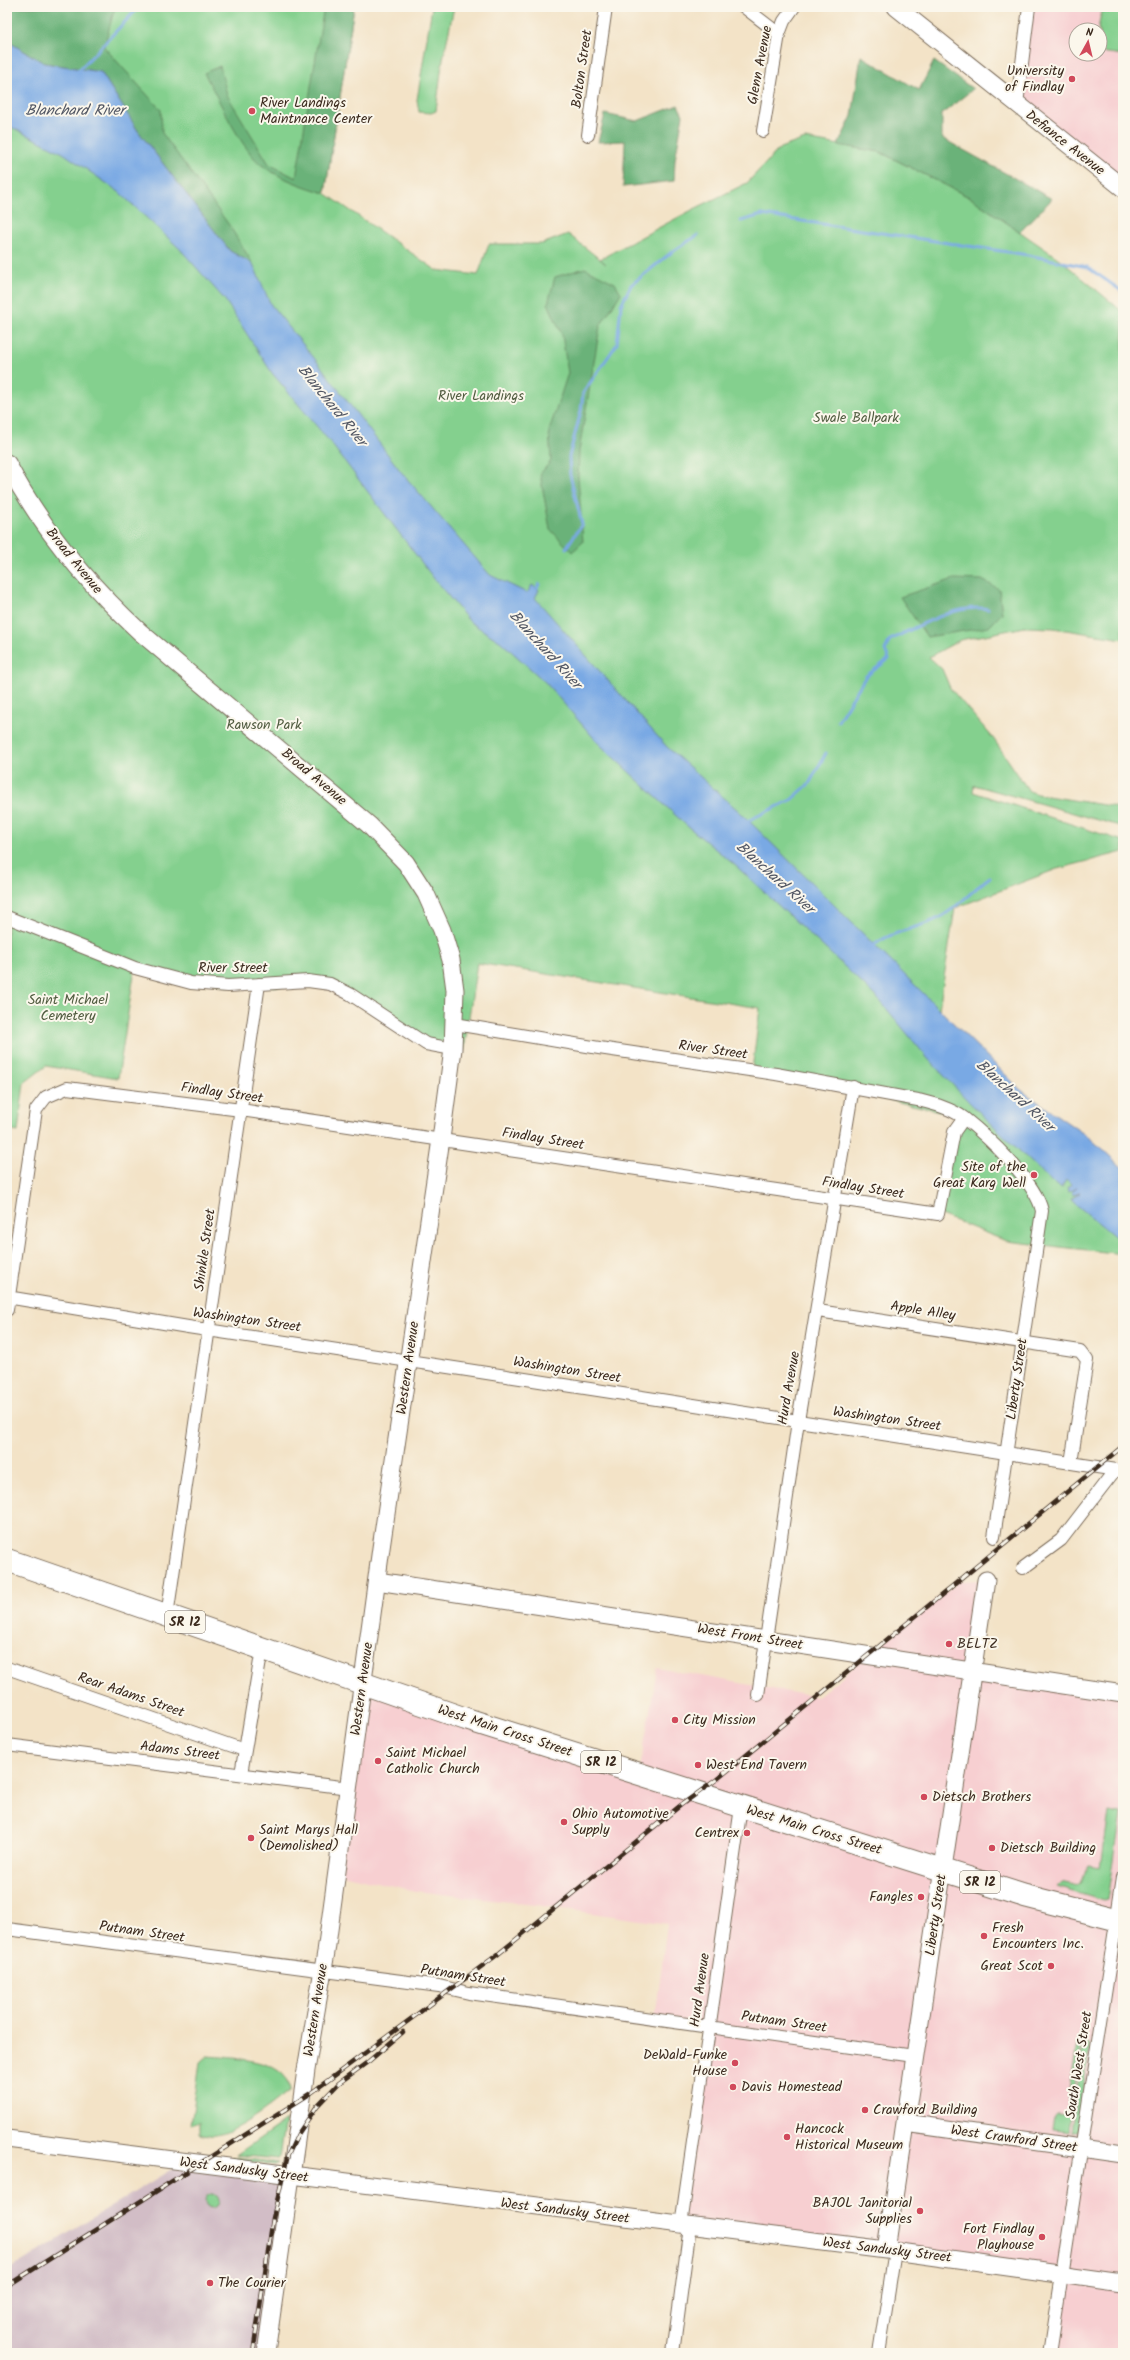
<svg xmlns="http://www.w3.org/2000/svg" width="1130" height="2360" font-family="Kalam,sans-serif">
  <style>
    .built { fill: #f7cfd1; fill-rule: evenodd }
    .industrial { fill: #d2bdc6 }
    .green { fill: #84d08e; stroke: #607d56 }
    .forest { fill: #6bb279; stroke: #536e4c }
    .water { fill: #79a9e4; stroke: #5a6a81 }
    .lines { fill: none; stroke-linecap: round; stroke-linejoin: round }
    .stream { stroke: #79a9e4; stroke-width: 3 }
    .street-casing { stroke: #7b6b59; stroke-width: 14 }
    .secondary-casing { stroke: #7b6b59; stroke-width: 19 }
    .highway-casing { stroke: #7b6b59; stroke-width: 24 }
    .street { stroke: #fff; stroke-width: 12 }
    .secondary { stroke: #fff; stroke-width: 17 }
    .highway { stroke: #fff; stroke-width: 22 }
    .rail-casing { stroke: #3b2a1e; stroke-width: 4.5 }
    .rail { stroke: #fbf7ec; stroke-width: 3; stroke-dasharray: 9; stroke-linecap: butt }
    .poi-dot { fill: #d1495b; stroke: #fbf7ec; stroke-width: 1.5 }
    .labels { text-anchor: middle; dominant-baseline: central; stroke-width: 4; stroke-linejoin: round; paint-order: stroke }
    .shield { fill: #fbf7ec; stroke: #75685c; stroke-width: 1 }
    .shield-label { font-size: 13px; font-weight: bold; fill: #3b2a1e }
    .street-label { font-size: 14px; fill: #3b2a1e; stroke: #fbf7ec }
    .poi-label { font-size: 14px; fill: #3b2a1e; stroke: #fbf7ec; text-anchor: start }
    .park-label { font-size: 14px; fill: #515c40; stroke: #fbf7ec }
    .water-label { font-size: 15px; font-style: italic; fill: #515663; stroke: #fbf7ec }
  </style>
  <rect width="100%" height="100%" fill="#fbf7ec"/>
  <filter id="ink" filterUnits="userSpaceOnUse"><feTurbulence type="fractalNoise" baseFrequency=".025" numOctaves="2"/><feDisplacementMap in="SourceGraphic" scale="8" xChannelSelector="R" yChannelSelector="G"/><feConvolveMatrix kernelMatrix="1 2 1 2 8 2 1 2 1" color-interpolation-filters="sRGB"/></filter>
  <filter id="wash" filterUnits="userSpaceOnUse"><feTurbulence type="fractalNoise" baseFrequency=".012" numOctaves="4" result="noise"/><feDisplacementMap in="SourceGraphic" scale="16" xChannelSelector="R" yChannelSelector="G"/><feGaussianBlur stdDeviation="0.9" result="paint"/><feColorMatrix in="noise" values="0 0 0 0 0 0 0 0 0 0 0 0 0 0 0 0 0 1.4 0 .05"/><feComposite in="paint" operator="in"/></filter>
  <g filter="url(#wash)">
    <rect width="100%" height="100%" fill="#f3e3c7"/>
    <path class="built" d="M1030,7H1123V188L1017,104ZM1076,30H1100V54H1076Z
      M986,1580L974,1671L1123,1694V2353H1050L1062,2274L681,2225L710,2026L655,2019L667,1924L543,1906L416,1891L337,1873L363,1684L639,1775L657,1668L817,1697L959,1581Z"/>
    <path class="industrial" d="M183,2162L292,2176L266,2353H7V2271Z"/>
    <path class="green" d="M7,7H354L325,193L436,270L478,275L489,244H542L568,234L606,264L600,259L692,210L747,183L780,148L805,139L880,152L971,198L1058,258L1123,312V639L1053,628L1025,627L960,640L929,657L942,669L950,688L993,738L1029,791L1041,795L1123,808V827L974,785L973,792L1123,841V852L1057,869L955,908L939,1009L931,1019L1123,1193V1254L1006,1241L938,1214L958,1115L752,1070L760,1008L477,963L464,1051L434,1046L337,987L228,986L135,968L118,1078L46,1066L24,1083L18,1132L7,1130V495L18,484L7,459Z
      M432,7H454L442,64L436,111L431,113L419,112L417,100Z
      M1102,7H1123V55L1100,52V30H1098Z
      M1109,1812L1121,1814L1108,1900L1104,1901L1057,1887L1061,1883C1087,1890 1079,1882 1088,1865L1101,1867Z
      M1078,2038L1082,2039V2041L1068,2131L1053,2129L1055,2117L1057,2115L1066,2116Z
      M1084,2040L1090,2044L1077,2132H1071Z
      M207,2056C230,2058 288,2058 290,2090C274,2103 236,2133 216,2135C211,2136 205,2134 200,2133V2122L191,2125L200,2062Z
      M286,2120L280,2157L278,2159L236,2155Z
      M233,2157L278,2163L275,2165L229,2160Z
      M205 2201a7 7 0 1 1 14 0a7 7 0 1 1-14 0Z"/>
    <path class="forest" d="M7,7H115L104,47L161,110L162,133L229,225L253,264L230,251L138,131L101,72L44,63L7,41Z
      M324,7H354L325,193C305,187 281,179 263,166C242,152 218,97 204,73L220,66L227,95L269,164L296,178Z
      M861,56L919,90L934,61L973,89L942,114V138L1052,199L1020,232L971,198L880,152L838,145L852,116Z
      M678,105L683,115L675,160L674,181L623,187L625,141L598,142L605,114L637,121Z
      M585,268L615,283L621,293L600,326L579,451L578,476L583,542L572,552L550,529L540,474L551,461L549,431L568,373L562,335L548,303L555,277Z
      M954,579L982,580L999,589L1002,613L989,627L927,637L900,597Z"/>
    <path class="water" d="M7,41L44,63L101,72L138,131L230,251L253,264L271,305L319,364L402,473L490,575L527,593L532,585L539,590L535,598L667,747L741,813L1021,1090L1091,1139L1123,1168V1243L1073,1202L1071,1199L1080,1193L1073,1195L1071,1192L1077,1188L1068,1192L1067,1189L1071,1184L1067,1180L1062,1188L1053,1183L970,1103L929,1060L881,1002L845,967L736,866L686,825L599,744L545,682L501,642L470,622L435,580L330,442L272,373L225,300L180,249L119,192L63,153L7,125Z"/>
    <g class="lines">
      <path class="stream" d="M78,71L139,7
        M741,221L762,215L1028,255L1087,267L1123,292
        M566,548L582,524L570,475L569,457L581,411L583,393L617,344L621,305L631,285L672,252L698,235
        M537,588L539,584
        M838,721L866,676L889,659L885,650L890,640C917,627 957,603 988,609
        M745,822L791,800L809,784L826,753
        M872,947C889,931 918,929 939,918C959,907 972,890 990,877"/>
    </g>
  </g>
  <g filter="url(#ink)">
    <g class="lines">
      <g class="street-casing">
        <path id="street" d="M744,7L779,34
          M1017,104L1029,7
          M763,131L779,34L784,21L794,7
          M588,135L606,7
          M7,917L135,968L191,983L228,986L308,981L330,984L350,994L426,1044L453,1049
          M455,1024L599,1048L776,1074L918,1100C934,1104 951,1108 964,1118C988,1137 1036,1182 1042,1211L994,1537
          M7,1297L188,1327L1123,1471
          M7,1310L36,1110L46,1097L67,1088L241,1110L938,1214L954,1132L964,1118
          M818,1311L1080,1351L1087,1360L1071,1463
          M1023,1568L1061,1540L1115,1470
          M167,1616L259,984
          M7,1668L244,1750
          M758,1695L798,1421L853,1087
          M7,1745L349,1788
          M241,1774L262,1649
          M7,1929L439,1986L469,1993L914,2056
          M681,2225L741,1807
          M673,2353L690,2226
          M879,2353L895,2251
          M1050,2353L1123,1877"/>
      </g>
      <g class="secondary-casing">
        <path id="secondary" d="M896,7L1123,188
          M7,463C41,528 87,583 140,632L369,825L406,863L426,894L442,930L451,960L455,990L453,1049L441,1139L381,1548L326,1952L306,2070L266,2353
          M377,1581L1123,1694
          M905,2123L1123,2154
          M7,2139L886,2250L1123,2283
          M886,2250L986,1580"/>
      </g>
      <g class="highway-casing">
        <path id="highway" d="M7,1560L466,1719L1025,1896L1123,1921"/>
      </g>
      <use href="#street" class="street"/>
      <use href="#secondary" class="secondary"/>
      <use href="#highway" class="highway"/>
      <g class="rail-casing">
        <path id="rail" d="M7,2286L311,2093L497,1955L681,1805L716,1780L1123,1446
          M253,2353L273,2218L288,2155L298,2134L317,2106L339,2083L369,2061L403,2032"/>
      </g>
      <use href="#rail" class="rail"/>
    </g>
  </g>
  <g class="poi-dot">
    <circle cx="1072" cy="79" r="4"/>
    <circle cx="252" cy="111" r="4"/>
    <circle cx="1034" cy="1175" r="4"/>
    <circle cx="949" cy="1644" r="4"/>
    <circle cx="675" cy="1720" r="4"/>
    <circle cx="378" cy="1761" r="4"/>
    <circle cx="698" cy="1765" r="4"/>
    <circle cx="924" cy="1797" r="4"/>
    <circle cx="564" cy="1822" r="4"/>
    <circle cx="747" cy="1833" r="4"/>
    <circle cx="251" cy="1838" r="4"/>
    <circle cx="992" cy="1848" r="4"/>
    <circle cx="921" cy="1897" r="4"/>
    <circle cx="984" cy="1936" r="4"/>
    <circle cx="1051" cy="1966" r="4"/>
    <circle cx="735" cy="2063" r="4"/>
    <circle cx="733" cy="2087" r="4"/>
    <circle cx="865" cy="2110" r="4"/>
    <circle cx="787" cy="2137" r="4"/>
    <circle cx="920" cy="2211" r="4"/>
    <circle cx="1042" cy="2237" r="4"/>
    <circle cx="210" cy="2283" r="4"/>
  </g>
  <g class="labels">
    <g class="shield">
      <rect x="165" y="1611" width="40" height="22" rx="3"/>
      <rect x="581" y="1751" width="40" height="22" rx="3"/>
      <rect x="960" y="1871" width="40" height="22" rx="3"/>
    </g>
    <g class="shield-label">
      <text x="185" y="1622">SR 12</text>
      <text x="601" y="1762">SR 12</text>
      <text x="980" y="1882">SR 12</text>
    </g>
    <g class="street-label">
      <text transform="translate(760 65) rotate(-79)">Glenn Avenue</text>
      <text transform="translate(582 69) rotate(-82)">Bolton Street</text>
      <text transform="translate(1065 143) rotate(38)">Defiance Avenue</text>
      <text transform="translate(74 561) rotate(51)">Broad Avenue</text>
      <text transform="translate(314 777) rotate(40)">Broad Avenue</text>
      <text x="233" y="968">River Street</text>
      <text transform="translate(713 1050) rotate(8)">River Street</text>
      <text transform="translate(222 1093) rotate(8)">Findlay Street</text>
      <text transform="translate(543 1139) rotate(9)">Findlay Street</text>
      <text transform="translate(863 1188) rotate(9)">Findlay Street</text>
      <text transform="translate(205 1250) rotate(-82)">Shinkle Street</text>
      <text transform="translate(923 1311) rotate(9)">Apple Alley</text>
      <text transform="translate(247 1320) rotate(8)">Washington Street</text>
      <text transform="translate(408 1368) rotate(-82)">Western Avenue</text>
      <text transform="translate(567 1370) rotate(9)">Washington Street</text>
      <text transform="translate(1017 1379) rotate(-82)">Liberty Street</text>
      <text transform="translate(789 1388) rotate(-80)">Hurd Avenue</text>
      <text transform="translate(887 1419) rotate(8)">Washington Street</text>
      <text transform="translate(750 1637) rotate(9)">West Front Street</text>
      <text transform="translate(362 1689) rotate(-82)">Western Avenue</text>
      <text transform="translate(131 1695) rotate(19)">Rear Adams Street</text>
      <text transform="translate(505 1731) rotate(18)">West Main Cross Street</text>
      <text transform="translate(180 1751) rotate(7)">Adams Street</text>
      <text transform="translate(814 1830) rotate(17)">West Main Cross Street</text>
      <text transform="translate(936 1915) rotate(-82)">Liberty Street</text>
      <text transform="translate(142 1932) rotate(8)">Putnam Street</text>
      <text transform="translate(463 1976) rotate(9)">Putnam Street</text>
      <text transform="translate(700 1990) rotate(-82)">Hurd Avenue</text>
      <text transform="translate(316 2010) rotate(-81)">Western Avenue</text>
      <text transform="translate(784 2022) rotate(8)">Putnam Street</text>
      <text transform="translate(1079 2065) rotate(-81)">South West Street</text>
      <text transform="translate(1014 2139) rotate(8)">West Crawford Street</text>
      <text transform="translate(244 2170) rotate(7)">West Sandusky Street</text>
      <text transform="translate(565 2211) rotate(7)">West Sandusky Street</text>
      <text transform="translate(887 2250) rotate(7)">West Sandusky Street</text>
    </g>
    <g class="poi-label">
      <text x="1064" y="71" text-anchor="end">University<tspan x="1064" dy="16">of Findlay</tspan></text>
      <text x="260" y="103">River Landings<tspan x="260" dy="16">Maintnance Center</tspan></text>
      <text x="1026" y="1167" text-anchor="end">Site of the<tspan x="1026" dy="16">Great Karg Well</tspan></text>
      <text x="957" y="1644">BELTZ</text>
      <text x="683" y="1720">City Mission</text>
      <text x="386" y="1753">Saint Michael<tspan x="386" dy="16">Catholic Church</tspan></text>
      <text x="706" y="1765">West End Tavern</text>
      <text x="932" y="1797">Dietsch Brothers</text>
      <text x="572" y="1814">Ohio Automotive<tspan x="572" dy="16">Supply</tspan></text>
      <text x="259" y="1830">Saint Marys Hall<tspan x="259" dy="16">(Demolished)</tspan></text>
      <text x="739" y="1833" text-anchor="end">Centrex</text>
      <text x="1000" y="1848">Dietsch Building</text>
      <text x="913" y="1897" text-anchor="end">Fangles</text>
      <text x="992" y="1928">Fresh<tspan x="992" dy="16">Encounters Inc.</tspan></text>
      <text x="1043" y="1966" text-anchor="end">Great Scot</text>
      <text x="727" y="2055" text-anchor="end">DeWald-Funke<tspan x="727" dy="16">House</tspan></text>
      <text x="741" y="2087">Davis Homestead</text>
      <text x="873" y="2110">Crawford Building</text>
      <text x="795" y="2129">Hancock<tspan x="795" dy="16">Historical Museum</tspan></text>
      <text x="912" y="2203" text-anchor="end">BAJOL Janitorial<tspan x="912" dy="16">Supplies</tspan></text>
      <text x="1034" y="2229" text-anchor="end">Fort Findlay<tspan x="1034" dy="16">Playhouse</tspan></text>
      <text x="218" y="2283">The Courier</text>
    </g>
    <g class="park-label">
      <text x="481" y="396">River Landings</text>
      <text x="856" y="418">Swale Ballpark</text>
      <text x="264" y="725">Rawson Park</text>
      <text x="68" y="1000">Saint Michael<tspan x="68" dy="16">Cemetery</tspan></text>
    </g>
    <g class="water-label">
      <text x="75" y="111">Blanchard River</text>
      <text transform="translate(332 406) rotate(51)">Blanchard River</text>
      <text transform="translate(545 650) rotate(48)">Blanchard River</text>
      <text transform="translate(775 878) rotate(42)">Blanchard River</text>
      <text transform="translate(1015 1096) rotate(42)">Blanchard River</text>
    </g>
  </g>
  <rect width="1130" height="2360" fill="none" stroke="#fbf7ec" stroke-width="24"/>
  <g transform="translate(1088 42) rotate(8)"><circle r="19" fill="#fbf7ec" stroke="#aea59a"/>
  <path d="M0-3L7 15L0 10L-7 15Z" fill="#d1495b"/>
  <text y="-6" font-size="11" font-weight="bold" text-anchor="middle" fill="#3b2a1e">N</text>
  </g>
</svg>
